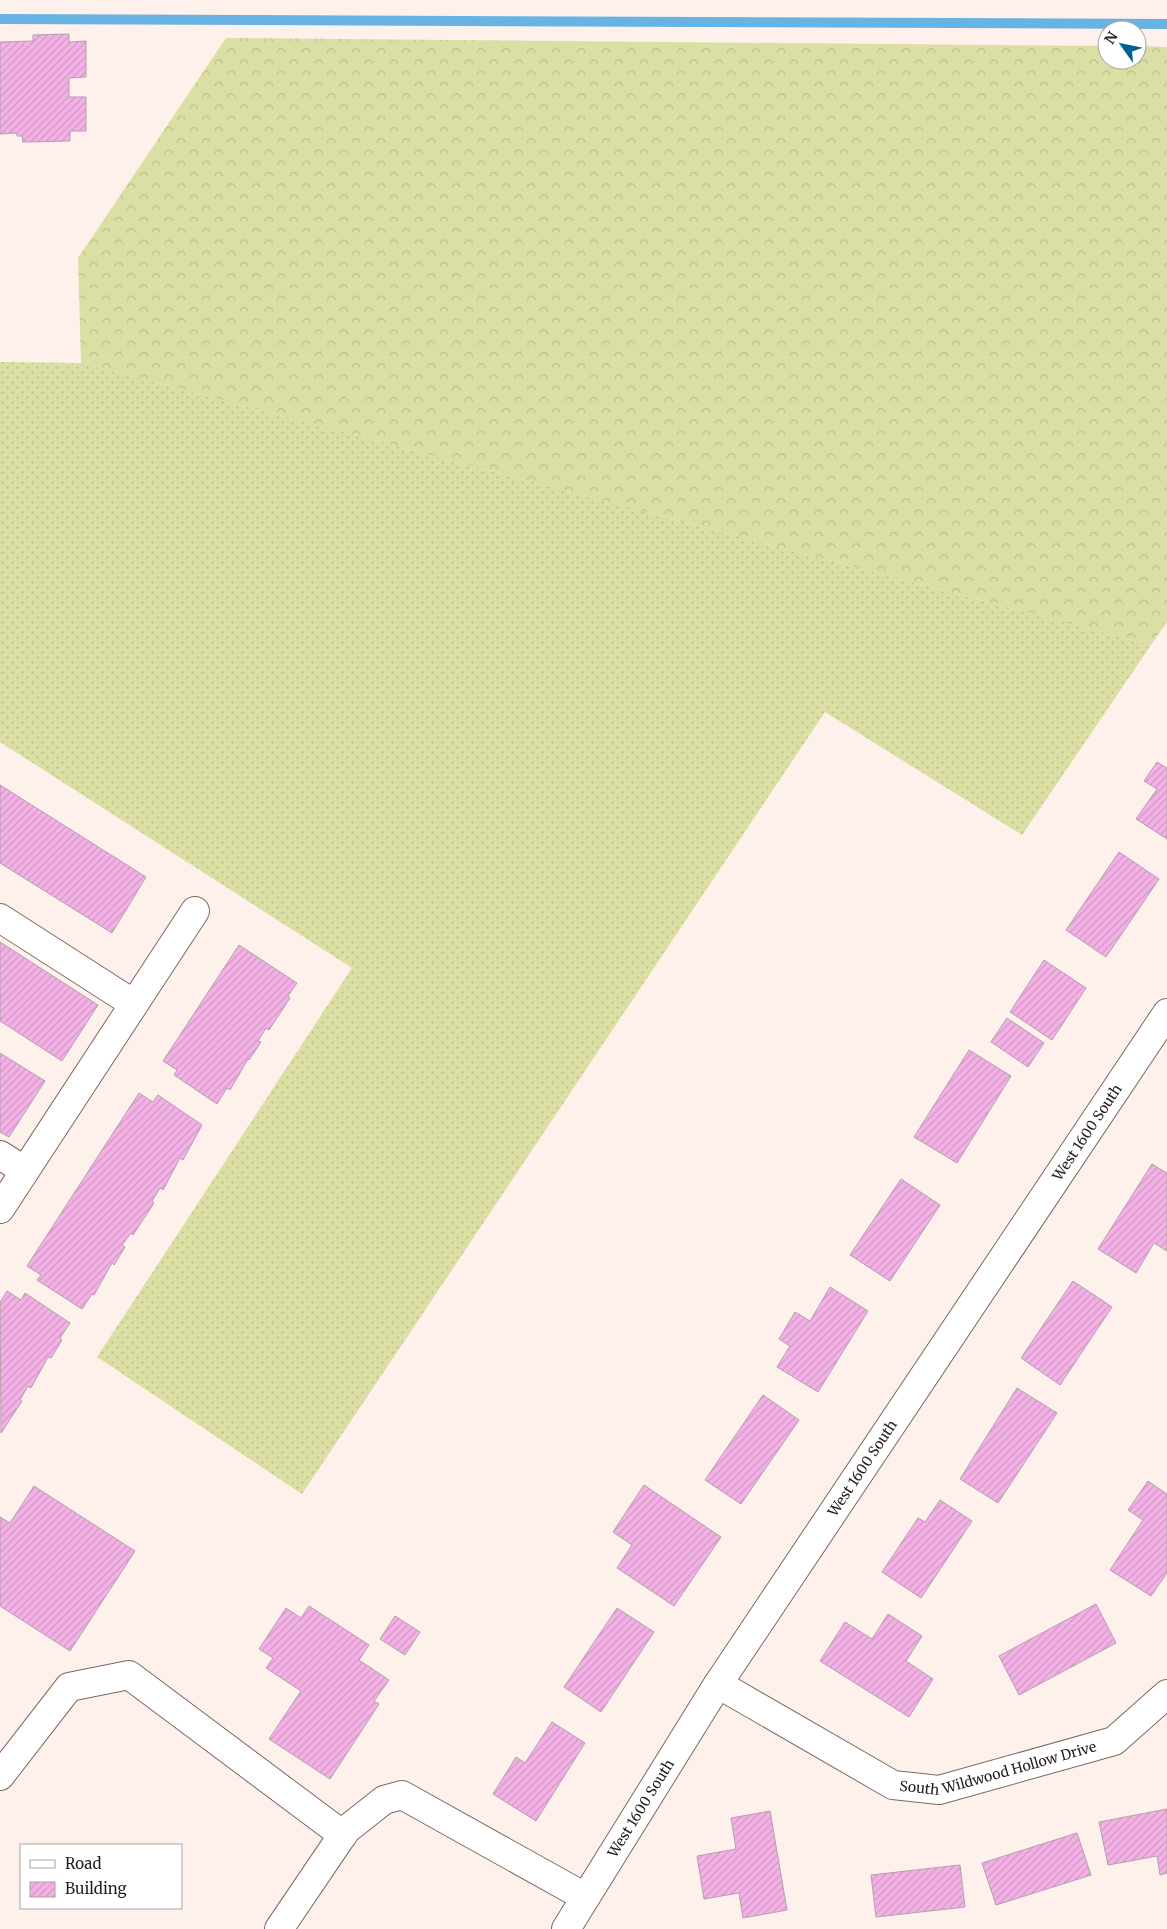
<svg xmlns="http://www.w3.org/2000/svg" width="1167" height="1929" font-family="Merriweather,serif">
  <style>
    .grass { fill: url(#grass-dots) }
    .forest { fill: url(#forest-crowns) }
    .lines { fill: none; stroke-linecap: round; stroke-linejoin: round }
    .stream { stroke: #68b3e4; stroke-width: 10 }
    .building { fill: url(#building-hatch); stroke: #b2a0ae }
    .minor-casing { stroke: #7d6961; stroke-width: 30 }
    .minor { stroke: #fff; stroke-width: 28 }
    .labels { text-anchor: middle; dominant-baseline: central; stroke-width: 5; stroke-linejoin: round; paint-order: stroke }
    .street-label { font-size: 14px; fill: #251d1a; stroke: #fff }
  </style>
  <defs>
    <pattern id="grass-dots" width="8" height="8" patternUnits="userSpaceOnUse" patternTransform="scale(1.25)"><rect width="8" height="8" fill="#dbdfa3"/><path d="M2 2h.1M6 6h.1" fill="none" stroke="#bcbf8c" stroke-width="1.8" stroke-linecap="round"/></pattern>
    <pattern id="forest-crowns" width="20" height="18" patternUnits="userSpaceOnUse" patternTransform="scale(1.25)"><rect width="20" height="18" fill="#dbdfa3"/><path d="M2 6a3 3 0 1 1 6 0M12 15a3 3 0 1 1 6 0" fill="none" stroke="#bcbf8c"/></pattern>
    <pattern id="building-hatch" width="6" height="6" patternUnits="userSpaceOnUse" patternTransform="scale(1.25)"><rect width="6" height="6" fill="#f4b1e6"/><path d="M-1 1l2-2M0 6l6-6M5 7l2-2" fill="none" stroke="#d198c5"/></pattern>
  </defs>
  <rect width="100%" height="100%" fill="#fef0eb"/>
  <path class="grass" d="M0,362L81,363L1151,645L1022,835L825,712L302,1494L97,1357L352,968L0,742Z"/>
  <path class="forest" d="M226,38L1107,46V60H1137V46L1167,47V622L1151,645L81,363L78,258Z"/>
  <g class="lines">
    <path class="stream" d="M0,19L1167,24"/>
  </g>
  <path class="building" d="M69,34V42L86,41V77L69,78V97H86V131H70V141L23,142L22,136H17V133L0,134V42L33,41V35Z
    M1157,762L1167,768V839L1136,819L1157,789L1144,781Z
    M0,785L146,877L112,933L0,863Z
    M1119,852L1159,879L1106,957L1066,930Z
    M0,942L98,1005L62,1061L0,1021Z
    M239,945L297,983L288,996L290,998L269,1030L266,1028L258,1041L261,1042L249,1060L248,1059L230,1090L227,1088L217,1104L174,1075L177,1070L163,1061Z
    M1044,960L1086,988L1052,1040L1010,1012Z
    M1007,1018L1044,1043L1028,1067L991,1042Z
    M969,1050L1011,1076L957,1163L914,1137Z
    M0,1053L45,1081L9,1137L0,1132Z
    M139,1093L153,1102L158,1095L202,1125L183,1160L180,1158L163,1190L160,1188L152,1201L154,1203L133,1235L131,1233L122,1245L125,1247L114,1265L112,1263L94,1295L92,1294L82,1309L37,1280L41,1275L27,1266Z
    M1152,1164L1167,1173V1251L1154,1243L1136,1273L1098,1249Z
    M901,1179L940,1205L890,1281L850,1255Z
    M1073,1281L1112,1307L1060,1385L1021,1358Z
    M830,1287L868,1311L818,1392L777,1367L790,1346L779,1339L795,1312L810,1321Z
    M7,1291L21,1300L25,1293L70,1323L60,1338L62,1340L51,1358L48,1357L31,1388L28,1386L20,1400L22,1401L1,1433L0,1302Z
    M1017,1388L1057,1413L998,1503L960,1479Z
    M763,1395L799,1420L741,1504L705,1480Z
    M1148,1481L1167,1494V1573L1151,1596L1110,1570L1143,1520L1128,1510Z
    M644,1485L721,1537L674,1606L617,1568L632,1545L613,1532Z
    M34,1486L135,1551L70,1651L0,1606V1517L10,1523Z
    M940,1500L972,1521L921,1598L882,1572L918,1518L925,1522Z
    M1096,1604L1116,1643L1019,1695L999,1656Z
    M309,1606L369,1645L359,1660L389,1680L374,1701L379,1704L330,1779L269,1739L301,1691L266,1668L273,1658L259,1649L286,1608L301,1618Z
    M617,1608L654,1632L601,1712L564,1687Z
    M888,1614L922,1636L906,1661L933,1679L909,1717L820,1661L845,1622L872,1639Z
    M395,1616L420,1632L405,1655L380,1639Z
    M552,1722L585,1743L536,1821L493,1794L516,1757L525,1763Z
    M1167,1809V1873L1160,1875L1157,1856L1108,1865L1099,1822Z
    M770,1811L787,1910L743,1918L739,1893L704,1899L697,1856L736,1849L731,1818Z
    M1077,1833L1091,1875L996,1905L982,1863Z
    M960,1865L965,1907L876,1917L871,1875Z"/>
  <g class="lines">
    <g class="minor-casing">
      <g id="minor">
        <path d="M0,918L134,1004"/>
        <path d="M0,1155L25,1171"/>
        <path d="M0,1209L195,911"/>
        <path id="s1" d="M718,1684L893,1785L939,1790L1114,1741L1167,1694"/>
        <path d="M0,1776L69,1687L129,1675L343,1835"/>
        <path d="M279,1929L346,1830L384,1800L402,1795L585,1897"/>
        <path id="s2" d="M566,1929L718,1684L1167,1013"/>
      </g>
    </g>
    <use href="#minor" class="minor"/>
  </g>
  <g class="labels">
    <g class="street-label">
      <text stroke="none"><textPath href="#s2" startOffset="952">West 1600 South</textPath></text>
      <text stroke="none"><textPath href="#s2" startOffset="548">West 1600 South</textPath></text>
      <text stroke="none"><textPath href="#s1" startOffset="310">South Wildwood Hollow Drive</textPath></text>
      <text stroke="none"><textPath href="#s2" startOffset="142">West 1600 South</textPath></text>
    </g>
  </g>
  <rect x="20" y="1844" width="162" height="65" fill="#ffffff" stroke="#a8a5a3"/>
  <rect x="30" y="1860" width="25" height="8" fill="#ffffff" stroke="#a8a5a3"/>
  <text x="65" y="1869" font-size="15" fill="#251d1a">Road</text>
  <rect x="30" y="1882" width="25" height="15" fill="url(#building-hatch)" stroke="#a8a5a3"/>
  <text x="65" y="1894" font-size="15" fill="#251d1a">Building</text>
  <g transform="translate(1122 45) rotate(303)"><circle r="24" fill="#ffffff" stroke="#a8a5a3"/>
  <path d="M0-4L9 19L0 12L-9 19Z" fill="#006090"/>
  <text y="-8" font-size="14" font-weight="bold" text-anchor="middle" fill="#251d1a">N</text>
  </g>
</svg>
